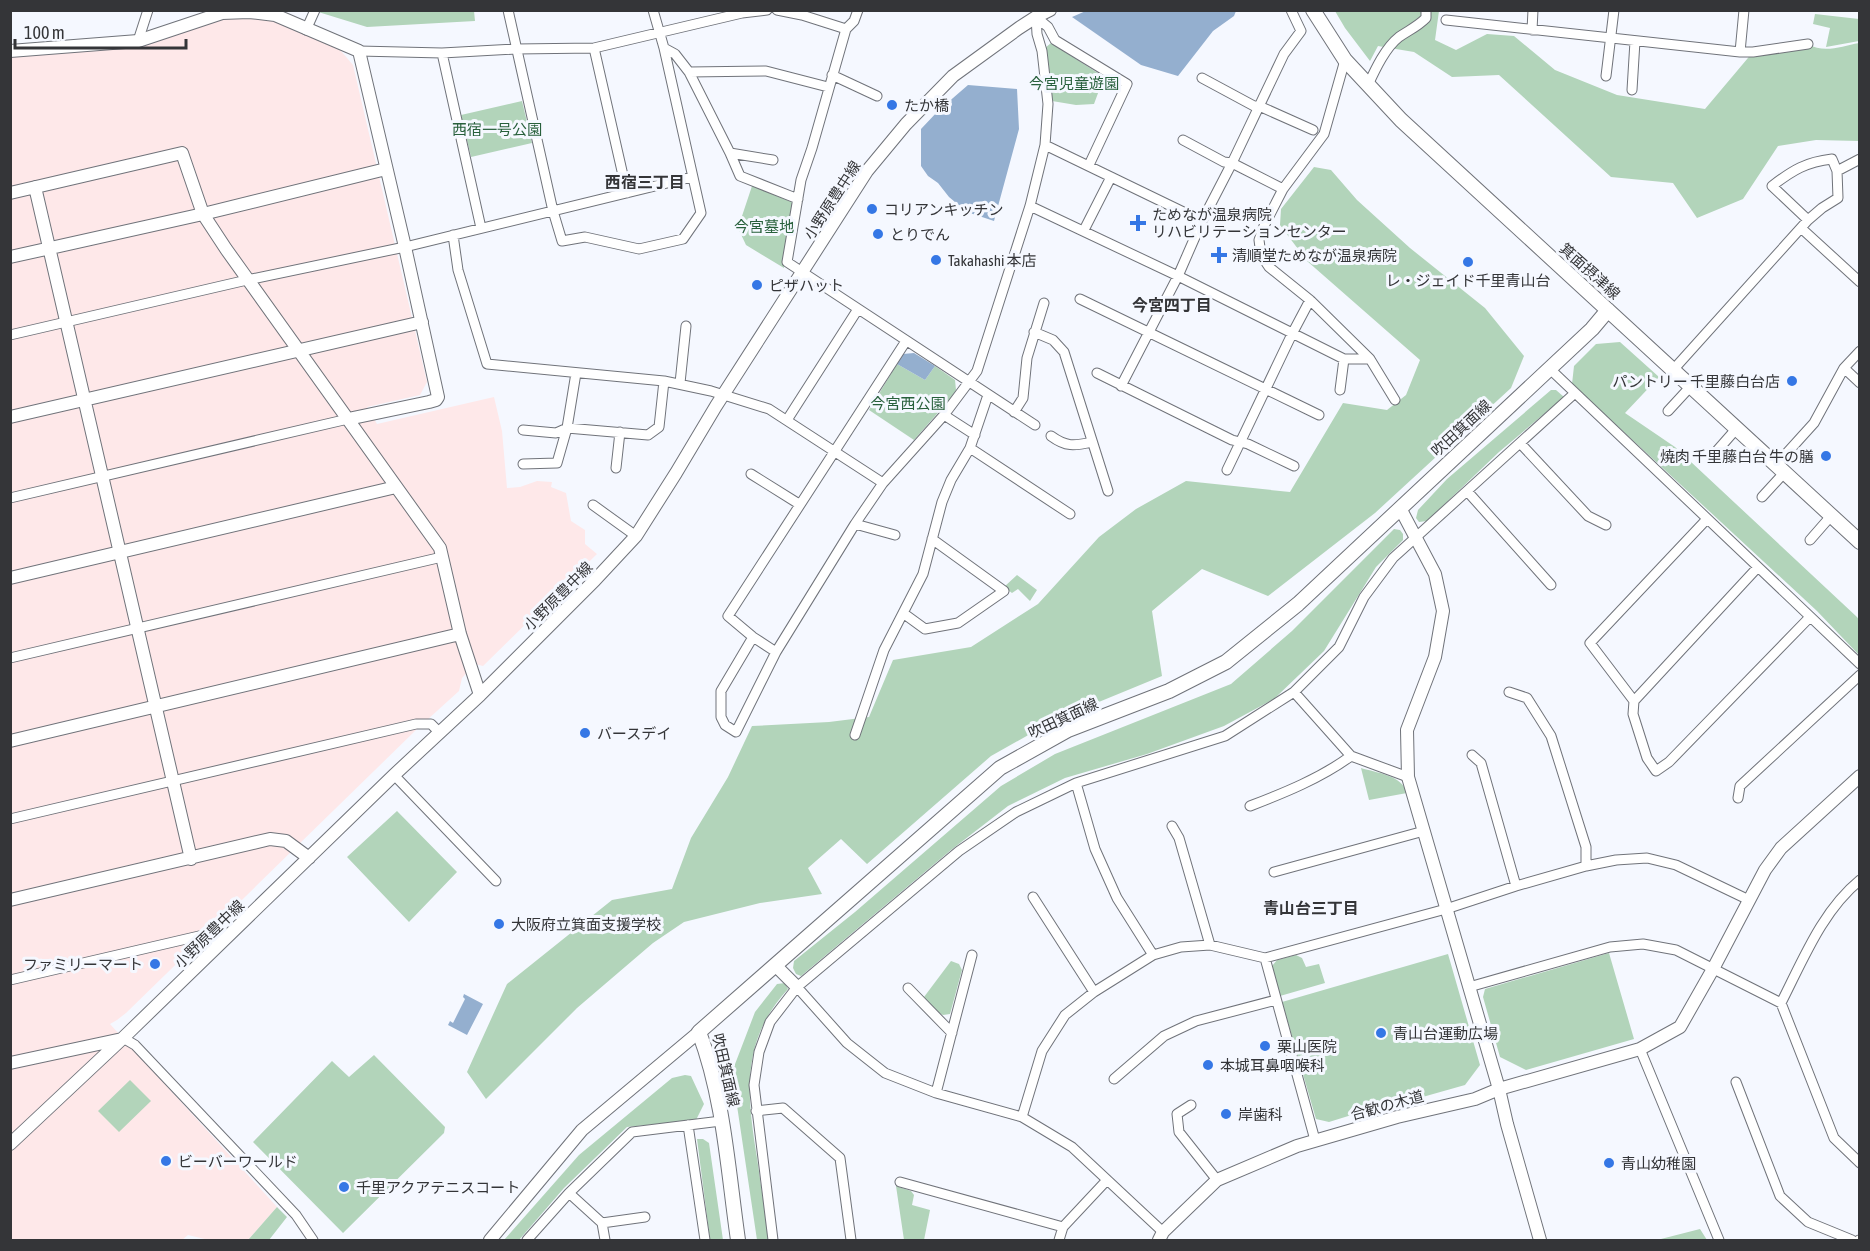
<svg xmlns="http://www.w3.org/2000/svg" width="1870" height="1251" font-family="'Asap Condensed','Noto Sans JP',sans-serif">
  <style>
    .industrial { fill: #fee8e9 }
    .green { fill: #b2d4ba }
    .water { fill: #94afcf }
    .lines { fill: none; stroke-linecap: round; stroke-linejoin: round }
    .minor-casing { stroke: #70737a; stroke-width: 11 }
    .tertiary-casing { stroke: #70737a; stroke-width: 14 }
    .secondary-casing { stroke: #70737a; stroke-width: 16 }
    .minor { stroke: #fff; stroke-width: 9 }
    .tertiary { stroke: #fff; stroke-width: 12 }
    .secondary { stroke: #fff; stroke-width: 14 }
    .poi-dot { fill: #3577e5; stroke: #f5f8ff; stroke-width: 2 }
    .labels { text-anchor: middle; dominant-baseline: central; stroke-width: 6; stroke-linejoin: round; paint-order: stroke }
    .park-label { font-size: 15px; fill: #28603c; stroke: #f5f8ff }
    .poi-label { font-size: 15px; fill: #343538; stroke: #f5f8ff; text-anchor: start }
    .street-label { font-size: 15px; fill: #343538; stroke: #f5f8ff }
    .neighbourhood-label { font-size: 16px; font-weight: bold; fill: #343538; stroke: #f5f8ff }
  </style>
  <rect width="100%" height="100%" fill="#f5f8ff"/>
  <path class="industrial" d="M249,12L306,30L341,51L353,65L427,382L420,395L367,407L377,424L494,397L502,431L507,488L520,487L537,481L552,482L551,487L566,493L571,521L585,530V544L597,554L483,666L475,664L462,678L459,691L416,730L126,1013L117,1020L110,1024L277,1207L248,1240H209L188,1235L182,1240H11V51L138,41Z"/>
  <path class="green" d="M315,11H474L475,21L367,27Z
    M1335,11H1439L1435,40L1456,50L1487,34L1514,36L1555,70L1617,95L1705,109L1753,52L1808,44C1824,54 1842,46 1859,43V141L1816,140L1778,146L1743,199L1697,218L1673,183L1611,177L1499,75L1452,77L1414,52L1378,46L1370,61L1345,28Z
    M1815,14L1859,19V41L1826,47L1830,28L1813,24Z
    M1051,43L1104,77L1094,104L1076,105L1052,101L1045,48Z
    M522,101L532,143L471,157L461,115Z
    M1314,167L1331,170L1357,200L1410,248L1485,308L1524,356L1511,388L1375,513L1268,596L1202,569L1152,611L1162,676L1055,720L991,756L867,864L841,839L808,868L822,894L760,903L684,922L653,943L577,1008L486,1099L467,1072L507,984L612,900L672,889L691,838L728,777L752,726L829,722L869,717L893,660L971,647L1038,604L1099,537L1136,509L1186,481L1290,492L1343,403L1387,410L1406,395L1420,360L1307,261L1280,225L1281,209Z
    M752,186L794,203L785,249L784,268L746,245L738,228Z
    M1620,342L1659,377L1625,413L1675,447L1857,617L1859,620V655L1817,611L1572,384L1574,366L1596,344Z
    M897,364L925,380L935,366L955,380L956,390L950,399L914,440L869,410Z
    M1551,390H1556L1564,397L1499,452L1427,521L1419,522L1416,518L1418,510L1447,479Z
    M1394,529L1400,530L1403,534V540L1376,567L1324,651L1274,699L1224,726L1147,754L1065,778L1008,806L951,850L801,976L796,974L793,968L794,961L855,912L1001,786L1055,754L1231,684L1292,631Z
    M1017,575L1037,590L1030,601L1018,589L1012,593L1004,587Z
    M1361,768C1377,773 1402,775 1407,793L1369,800Z
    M397,811L457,872L409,922L347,857Z
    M1609,953L1634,1039L1526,1070L1500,1057L1483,997L1485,989Z
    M1448,954L1480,1065L1465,1085L1412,1100L1403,1099L1329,1122L1316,1119L1282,1002Z
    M1296,955L1302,958L1306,967L1319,964L1325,983L1280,996L1272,966L1277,960Z
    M951,961L959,964L962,970L950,1014L943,1015L937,1012L924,997Z
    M785,983L788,989C740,1041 747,1095 757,1158C761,1186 765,1213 769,1240H757L732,1072L755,1012L777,984Z
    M374,1055L445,1127L444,1133L343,1233L253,1142L332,1061L349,1077Z
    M685,1075L691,1076L704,1104L696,1120L627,1127L564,1188L519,1240H504L579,1155L672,1078Z
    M130,1080L151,1101L119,1132L98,1111Z
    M697,1139H703L709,1143L723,1240H710Z
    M896,1186L911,1191L914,1195L912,1205L930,1210L924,1240H904Z
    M277,1207L287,1217L269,1240H248Z
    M1700,1229L1707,1240H1657Z"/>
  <path class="water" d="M1088,10H1236V11L1234,16L1213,31L1178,76L1141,65L1072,17Z
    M968,85L1017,89L1019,129L994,221L967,212L949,197L938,183L928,176L921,166V129L938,111Z
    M914,353L935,366L925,380L897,364L903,354Z
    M464,994L483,1004L467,1035L448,1025L450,1021L453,1023L465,999L463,997Z"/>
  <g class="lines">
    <g class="minor-casing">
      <path id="minor" d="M508,10L553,211L562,241L585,237L639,249L683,239L701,213L664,48L653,10
        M777,10L802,15L846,29
        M858,10L854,21L846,29L812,148L801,180L787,262L1035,425
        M1036,17L1048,27L1055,40L1127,84L1089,165
        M1446,20L1740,52H1753L1808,44
        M306,30L315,10
        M1532,30L1533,10
        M138,41L148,10
        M594,48L627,193
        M664,48L675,54L689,72L730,153L740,176L798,199
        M359,51L442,53L516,49L594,48L742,13L767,10
        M1740,52L1744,10
        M442,53L481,228
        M1345,60L1324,134L1283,189L1264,226L1259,240L1261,255L1269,267L1310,300L1370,359L1395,400
        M689,72L766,71L828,87
        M832,75L877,96
        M1606,76L1614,10
        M1202,78L1254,106H1259L1313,130
        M1368,85C1375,70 1385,48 1399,37C1409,30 1417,27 1426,18V10
        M1632,90L1635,41
        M1183,140L1224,162L1232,163L1283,189
        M1045,145L1202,221
        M730,153L773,160
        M1837,171L1860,159
        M1030,206L1178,276L1344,359H1370
        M1801,228L1860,282
        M1084,230L1111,177
        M453,235L458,270L487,364L664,381L711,391L769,409L883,483
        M1080,299L1319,415
        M1034,332L1053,340L1064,352L1108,491
        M10,335L247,280L405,247L692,177
        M1844,368L1860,383
        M1550,369L1860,664
        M1673,370L1808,220L1822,208L1838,198L1837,171L1832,159C1806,162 1793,170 1772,186L1808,220
        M1097,373L1232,440L1248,444L1294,466
        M680,383L686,326
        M1121,386L1178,276L1202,221L1232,163L1284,54L1301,31L1291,10
        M1340,390L1344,359
        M1668,411L1691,386
        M1014,412L1023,398L1027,358L1044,303
        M944,415L975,435
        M787,420L858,309
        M523,430L556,433L567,428L648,435L659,427L664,381
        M1051,436C1066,447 1074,446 1092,442
        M1520,443L1588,516L1606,525
        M970,448L1070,514
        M1715,453L1737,428
        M523,464L557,463L567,428L576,373
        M1776,465L1814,423L1844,368L1860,351
        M616,468L620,432
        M1227,470L1292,334L1310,300
        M751,474L799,504
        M1467,491L1551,585
        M1762,497L1784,473
        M10,498L348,419
        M593,505L636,536
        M1707,519L1590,643L1634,701L1633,714L1647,758L1656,771L1669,762L1810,617
        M855,524L895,535
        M1810,540L1831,516
        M903,613L925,629L958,623L1004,591L932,539
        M753,637L721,691V717L725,725L736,732L776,652L855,524L883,483L944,415L977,371L1030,206L1045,145L1048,104L1042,51L1037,34L1036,17
        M776,652L753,637L728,616L906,341
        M10,658L442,557
        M1294,692L1351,756L1408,777
        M1509,692L1527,698L1551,736L1586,847V866
        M1634,701L1758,567
        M855,735L884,650L923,574L942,502L951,480L970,448L988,395
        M1472,755L1481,763L1516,886
        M394,775L496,881
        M1076,783L1095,849L1117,898L1153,955
        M1738,798L1740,786L1860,675
        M1250,806C1284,793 1321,778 1351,756
        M10,819L416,724H431L440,733
        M1172,826L1179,838L1210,945
        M1274,872L1424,831
        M1033,897L1094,992
        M1265,958L1315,1140
        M10,980L199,936L212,938L221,943
        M797,987L847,1043L885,1073L936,1093L1022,1117L1072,1147L1163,1232
        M1469,987L1610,947L1643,944L1676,950L1781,1003L1834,1138L1860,1163
        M908,988L952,1033
        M1781,1003C1803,960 1822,911 1860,880
        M123,1038L135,1045L296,1215L313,1240
        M1640,1049L1719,1240
        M1114,1079L1164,1036L1196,1021L1276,1000
        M1736,1082L1780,1196L1808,1222L1852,1240
        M936,1093L972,955
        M1191,1105L1177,1114L1179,1132L1217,1180
        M756,1111L783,1108L840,1158L851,1240
        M1022,1117L1042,1051L1065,1015L1094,992L1153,955L1181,947L1210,945L1265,958L1446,909L1516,886L1586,866L1616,860L1647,858L1676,865L1749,900
        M688,1125L705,1240
        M900,1182L1063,1227
        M569,1193L602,1223L605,1240
        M602,1223L645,1217
        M527,1240L569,1193L632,1132L721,1121
        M773,1240L754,1085L759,1052L770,1022L797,987L959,851L1016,812L1076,783L1225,736L1294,692L1339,647L1364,597L1393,558L1575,393
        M1059,1240L1063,1227L1107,1180
        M1859,1240H1860"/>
    </g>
    <g class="tertiary-casing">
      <path id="tertiary" d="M10,51L138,41L222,13L249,12L275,15L359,51L405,247L438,397L436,400L429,402L348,419
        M35,187L191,859
        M10,193L182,153L203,214L226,249L440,548L460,634L480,695
        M10,257L203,214L386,169
        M10,417L422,322
        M1400,508L1435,574L1443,611L1435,657L1407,730L1408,777L1499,1089L1507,1124L1540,1240
        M10,578L396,487
        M10,741L460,634
        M10,900L270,839L286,841L309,858
        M775,965L797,987
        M10,1063L122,1039
        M10,1144L123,1038L394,775L480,695L595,580L636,536L676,473L716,406L867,171L906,124L953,76L1019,28L1036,17L1050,10
        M490,1240L582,1130L699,1032
        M1159,1240L1163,1232L1217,1180L1297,1146L1397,1117L1475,1099L1499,1089L1640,1049L1680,1027L1713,969L1765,870L1781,848L1860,776"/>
    </g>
    <g class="secondary-casing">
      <path id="secondary" d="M1313,10L1345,60L1401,120L1860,542
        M738,1240C728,1171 724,1098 699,1032L1000,768L1068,730L1169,691L1226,662L1298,604L1592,329L1608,310"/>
    </g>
    <use href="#minor" class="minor"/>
    <use href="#tertiary" class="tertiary"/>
    <use href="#secondary" class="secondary"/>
  </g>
  <g class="poi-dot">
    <circle cx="892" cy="105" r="6"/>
    <circle cx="872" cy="209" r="6"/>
    <path d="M1135 214h6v6h6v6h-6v6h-6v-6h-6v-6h6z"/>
    <circle cx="878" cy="234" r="6"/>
    <path d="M1216 246h6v6h6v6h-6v6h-6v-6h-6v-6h6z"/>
    <circle cx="936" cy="260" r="6"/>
    <circle cx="1468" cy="262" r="6"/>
    <circle cx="757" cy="285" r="6"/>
    <circle cx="1792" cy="381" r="6"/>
    <circle cx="1826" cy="456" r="6"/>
    <circle cx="585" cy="733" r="6"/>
    <circle cx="499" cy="924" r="6"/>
    <circle cx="155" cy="964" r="6"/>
    <circle cx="1381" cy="1033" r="6"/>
    <circle cx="1265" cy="1046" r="6"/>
    <circle cx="1208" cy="1065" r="6"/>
    <circle cx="1226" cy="1114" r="6"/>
    <circle cx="166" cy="1161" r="6"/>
    <circle cx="1609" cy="1163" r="6"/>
    <circle cx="344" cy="1187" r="6"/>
  </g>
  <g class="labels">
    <g class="park-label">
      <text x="1074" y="83">今宮児童遊園</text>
      <text x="497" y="129">西宿一号公園</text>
      <text x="764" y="226">今宮墓地</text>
      <text x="908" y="403">今宮西公園</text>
    </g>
    <g class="poi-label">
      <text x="904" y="105">たか橋</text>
      <text x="884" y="209">コリアンキッチン</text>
      <text x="1152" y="214">ためなが温泉病院<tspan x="1152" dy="17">リハビリテーションセンター</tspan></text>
      <text x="890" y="234">とりでん</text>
      <text x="1232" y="255">清順堂ためなが温泉病院</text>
      <text x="948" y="260">Takahashi 本店</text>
      <text x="1468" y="280" text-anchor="middle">レ・ジェイド千里青山台</text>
      <text x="769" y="285">ピザハット</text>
      <text x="1780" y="381" text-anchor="end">パントリー 千里藤白台店</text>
      <text x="1814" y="456" text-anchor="end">焼肉 千里藤白台 牛の膳</text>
      <text x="597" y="733">バースデイ</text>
      <text x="511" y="924">大阪府立箕面支援学校</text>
      <text x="143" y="964" text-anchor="end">ファミリーマート</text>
      <text x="1393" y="1033">青山台運動広場</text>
      <text x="1277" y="1046">栗山医院</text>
      <text x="1220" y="1065">本城耳鼻咽喉科</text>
      <text x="1238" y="1114">岸歯科</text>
      <text x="178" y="1161">ビーバーワールド</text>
      <text x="1621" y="1163">青山幼稚園</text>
      <text x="356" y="1187">千里アクアテニスコート</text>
    </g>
    <g class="street-label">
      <text transform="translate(832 200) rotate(-57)">小野原豊中線</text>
      <text transform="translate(1590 271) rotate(42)">箕面摂津線</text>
      <text transform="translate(1461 428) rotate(-43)">吹田箕面線</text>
      <text transform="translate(558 596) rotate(-45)">小野原豊中線</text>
      <text transform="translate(1063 718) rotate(-25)">吹田箕面線</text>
      <text transform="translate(209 934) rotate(-44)">小野原豊中線</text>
      <text transform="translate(726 1070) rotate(77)">吹田箕面線</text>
      <text transform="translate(1387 1105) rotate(-15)">合歓の木道</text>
    </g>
    <g class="neighbourhood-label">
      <text x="645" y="182">西宿三丁目</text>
      <text x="1172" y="305">今宮四丁目</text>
      <text x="1311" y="908">青山台三丁目</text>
    </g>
  </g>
  <rect width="1870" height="1251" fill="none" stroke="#343538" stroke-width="24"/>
  <path d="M15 39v9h171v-9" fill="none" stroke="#343538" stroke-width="3"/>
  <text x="24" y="39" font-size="18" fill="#343538" stroke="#f5f8ff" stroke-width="4.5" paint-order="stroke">100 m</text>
</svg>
